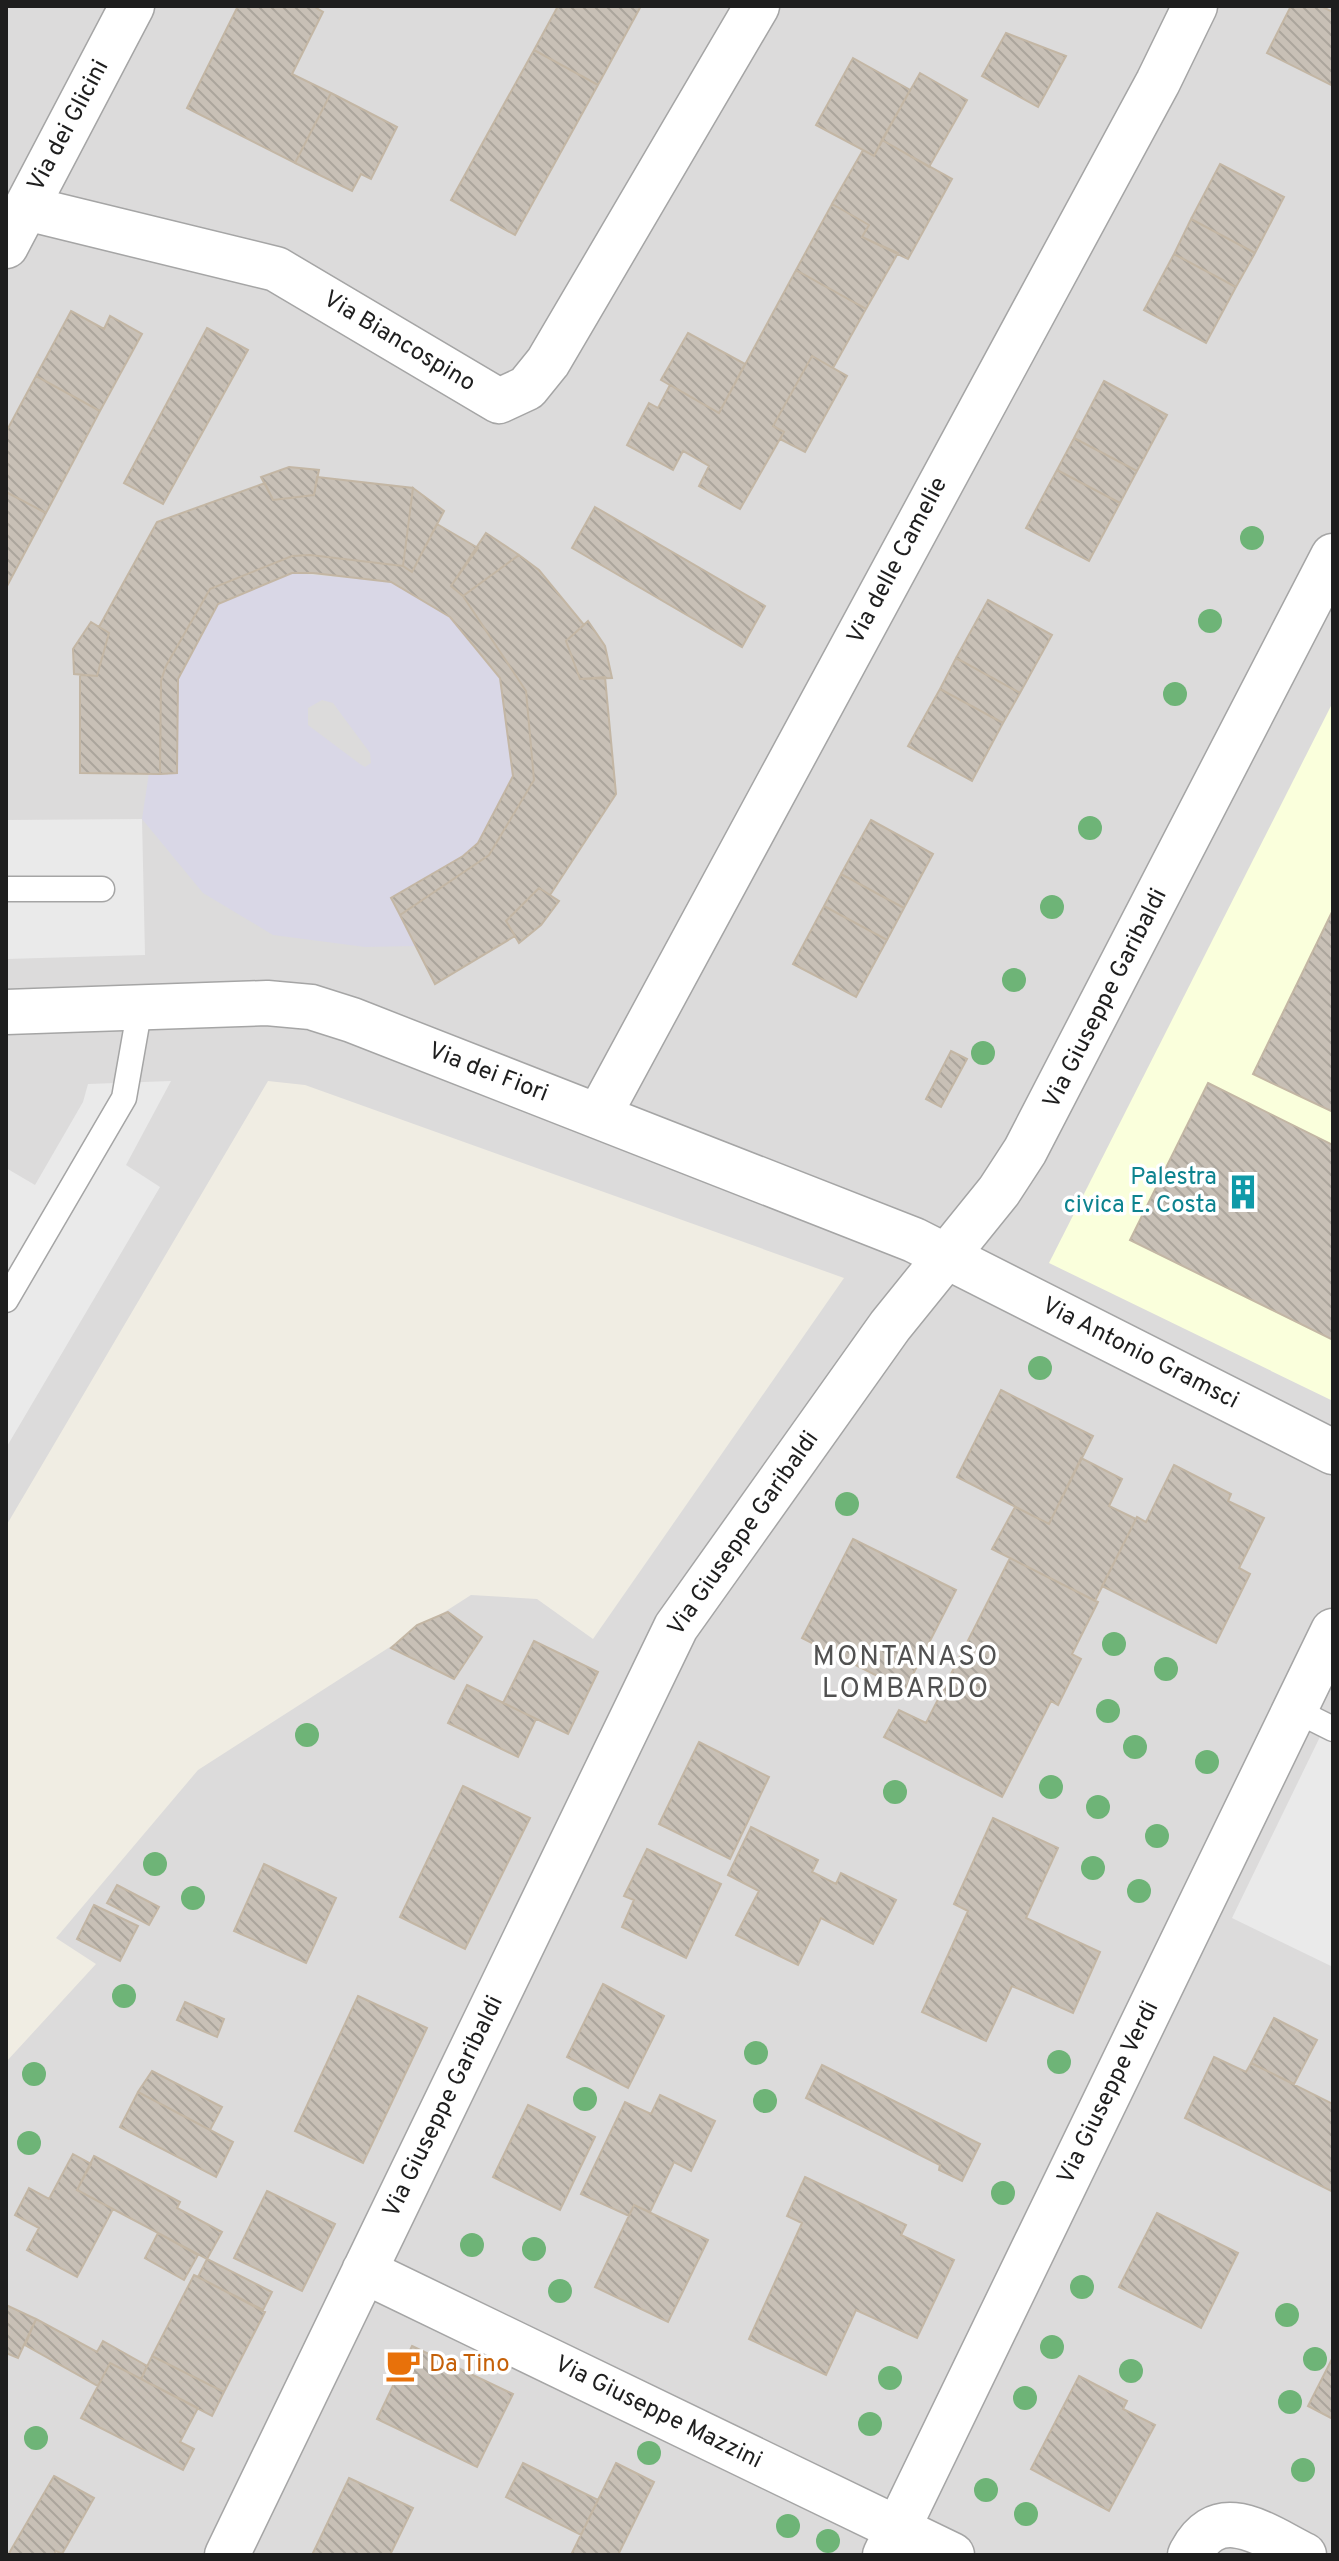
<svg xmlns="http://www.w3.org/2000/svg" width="1339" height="2561" font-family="Overpass,sans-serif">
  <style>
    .residential { fill: #dcdbdb }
    .education { fill: #faffdc }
    .parking { fill: #eaeaea }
    .plaza { fill: #d9d7e6; fill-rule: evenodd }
    .building { fill: url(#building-back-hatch); stroke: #c3b6a4; stroke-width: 2 }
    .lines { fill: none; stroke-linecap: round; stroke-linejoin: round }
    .service-casing { stroke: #a5a5a5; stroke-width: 27 }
    .minor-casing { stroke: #a5a5a5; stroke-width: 47 }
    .service { stroke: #fff; stroke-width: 24 }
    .minor { stroke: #fff; stroke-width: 44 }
    .tree { fill: #6eb477 }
    .labels { text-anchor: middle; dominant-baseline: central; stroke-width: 7; stroke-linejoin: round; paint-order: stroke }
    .street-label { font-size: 24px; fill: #1e1e1e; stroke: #fff }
    .culture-label { font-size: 24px; fill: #0d838f; stroke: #fff; text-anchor: end }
    .food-label { font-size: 24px; fill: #c56008; stroke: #fff; text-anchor: start }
    .quarter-label { font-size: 28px; letter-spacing: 2px; fill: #515151; stroke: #fff }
  </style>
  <defs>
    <pattern id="building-back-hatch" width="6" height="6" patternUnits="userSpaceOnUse" patternTransform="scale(2)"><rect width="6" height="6" fill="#c8c0b6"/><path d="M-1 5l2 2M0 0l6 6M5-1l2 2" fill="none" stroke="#aba59c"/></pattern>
  </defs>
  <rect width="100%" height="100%" fill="#f0ede3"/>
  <path class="residential" d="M6,6H1333V2555H6V2062L96,1964L56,1938L198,1770L471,1595L537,1599L593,1639L844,1278L305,1085L268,1081L6,1526Z"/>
  <path class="education" d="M1333,702V1401L1049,1263Z"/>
  <path class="parking" d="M142,819L145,955L6,959V820Z
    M171,1081L126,1165L160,1187L6,1448V1168L35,1185L83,1102L88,1084Z
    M1333,1710V1967L1232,1918Z"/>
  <path class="plaza" d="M292,573L391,582L450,617L500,678L513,776L478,843L463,856L391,898L415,946L365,947L273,935L203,893L142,819L149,773H177L178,679L218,604ZM322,700L333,703L370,753L371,763L365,767L360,764L308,725V708Z"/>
  <path class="building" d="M238,6H313L323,12L292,74L331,93L295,163L187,108Z
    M558,6H641L598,85L534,50Z
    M1291,6H1321L1333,12V86L1267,53Z
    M1006,33L1066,56L1038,107L982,76Z
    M534,50L598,85L515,235L451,200Z
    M853,58L910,90L874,156L816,125Z
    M920,73L967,100L929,167L882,140Z
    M331,93L397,127L371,179L361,174L352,191L295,163Z
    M882,140L952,179L908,259L862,237L869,225L832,204L863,150L874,156Z
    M1220,164L1284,197L1255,253L1191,219Z
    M832,204L869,225L862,237L898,253L866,309L796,270Z
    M1191,219L1255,253L1236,287L1174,254Z
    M1174,254L1236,287L1206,343L1144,310Z
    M796,270L866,309L833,368L812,356L773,426L784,432L740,509L699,486L709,466L683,451L673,470L627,445L649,403L658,408L670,385L719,413Z
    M71,311L104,329L110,316L142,334L100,411L36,376Z
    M207,328L248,350L163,504L124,483Z
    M688,333L745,364L719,413L661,380Z
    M812,356L847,376L805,452L780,439L784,432L773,426Z
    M36,376L100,411L46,513L6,492V432Z
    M1104,381L1167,415L1137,471L1074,438Z
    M1074,438L1137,471L1120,503L1057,470Z
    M289,467L319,470L314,495L273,500L261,477Z
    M1057,470L1120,503L1089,561L1026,528Z
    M317,477L413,488L403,566L310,555L292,556L210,589L166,666L161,681L160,774L80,773V675L97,676L109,633L99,627L157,522L265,483L273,500L314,495Z
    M413,488L444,511L412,572L403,566Z
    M6,492L46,513L6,588Z
    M595,507L765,606L742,647L572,548Z
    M437,524L478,548L451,586L463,596L526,691L534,780L489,855L400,915L391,898L463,856L478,843L513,776L500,678L450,617L391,582L313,573H292L218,604L178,679L177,773L160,774L161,681L166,666L210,589L292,556L310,555L403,566L412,572Z
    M486,533L519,555L463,596L451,586Z
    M519,555L539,570L584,625L566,641L580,679L605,677L616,794L550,895L539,888L506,921L515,936L435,984L400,915L489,855L534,780L526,691L463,596Z
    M988,600L1052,635L1020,693L956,658Z
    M588,621L605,646L612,678L580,679L566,641Z
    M91,622L109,633L97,676L74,674L73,649Z
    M956,658L1020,693L1003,723L940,689Z
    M940,689L1003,723L972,781L908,746Z
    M871,820L933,854L904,908L841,874Z
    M841,874L904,908L887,940L824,906Z
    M539,888L559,901L541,925L519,943L506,921Z
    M824,906L887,940L856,997L793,964Z
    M1333,910V1112L1253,1074Z
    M951,1051L967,1059L941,1107L926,1099Z
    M1208,1083L1333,1145V1340L1130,1240Z
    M1001,1390L1093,1436L1049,1524L957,1477Z
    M1081,1458L1122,1479L1109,1506L1136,1519L1095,1601L992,1549L1015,1507L1049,1524Z
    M1174,1465L1231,1494L1228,1501L1264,1518L1239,1568L1250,1574L1216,1643L1102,1586L1137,1517L1146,1522Z
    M853,1539L956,1590L905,1690L802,1638Z
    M1010,1558L1098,1602L1072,1654L1081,1659L1058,1705L1051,1701L1002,1797L884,1737L899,1710L926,1723Z
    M448,1612L482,1637L454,1679L391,1648L417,1625Z
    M534,1641L598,1672L568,1734L503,1703Z
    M467,1685L536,1719L518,1757L448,1723Z
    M699,1742L769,1777L730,1859L659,1824Z
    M463,1786L530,1818L465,1949L400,1917Z
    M993,1818L1058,1848L1026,1918L1100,1952L1073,2013L1012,1986L986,2041L922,2012L968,1911L954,1904Z
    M751,1827L818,1860L812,1872L836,1884L841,1873L896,1900L873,1944L821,1918L798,1965L736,1935L759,1891L728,1875Z
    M647,1849L721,1884L686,1958L622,1927L634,1900L624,1896Z
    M264,1864L336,1898L306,1963L234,1931Z
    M117,1885L159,1907L149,1925L107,1903Z
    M94,1905L138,1926L120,1961L77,1939Z
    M603,1984L664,2016L628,2088L567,2057Z
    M358,1996L427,2028L363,2163L295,2131Z
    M185,2002L224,2019L217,2037L177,2020Z
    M1274,2018L1317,2040L1294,2084L1251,2063Z
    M1214,2057L1246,2072L1251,2063L1333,2104V2192L1185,2118Z
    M822,2065L980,2144L962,2181L939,2170L940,2165L806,2098Z
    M152,2071L222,2107L210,2130L138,2092Z
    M138,2092L233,2142L216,2177L120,2127Z
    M660,2095L715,2121L691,2171L674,2162L650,2212L634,2205L629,2216L581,2194L625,2102L651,2114Z
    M528,2105L595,2137L560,2210L493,2177Z
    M73,2154L91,2164L77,2190L113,2209L77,2277L27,2250L39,2228L15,2215L29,2188L49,2199Z
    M94,2156L180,2202L177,2208L222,2232L207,2259L77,2190Z
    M805,2177L906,2225L901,2235L954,2260L917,2338L856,2310L826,2375L749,2339L802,2223L787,2216Z
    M267,2191L335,2224L302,2291L234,2258Z
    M634,2205L708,2240L668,2322L595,2287Z
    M1157,2213L1238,2253L1201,2328L1119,2287Z
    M158,2233L198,2255L184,2280L145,2258Z
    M207,2259L272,2292L263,2310L198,2277Z
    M194,2275L265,2312L224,2392L152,2356Z
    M6,2305L36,2319L18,2358L6,2353Z
    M36,2319L97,2352L103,2341L147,2366L141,2379L110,2363L98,2386L25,2345Z
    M412,2346L513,2394L477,2467L377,2419Z
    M152,2356L224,2392L212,2416L141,2379Z
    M1333,2357V2419L1308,2406Z
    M110,2363L198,2408L180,2442L194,2449L183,2470L81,2418Z
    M1079,2376L1127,2401L1123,2409L1155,2425L1109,2511L1031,2469Z
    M523,2463L598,2500L581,2535L506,2497Z
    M616,2463L654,2482L618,2555H571Z
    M54,2476L94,2498L62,2554L56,2551L54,2555H8Z
    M349,2478L413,2508L390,2555H312Z"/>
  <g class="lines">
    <g class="service-casing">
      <path id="service" d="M6,889H102
        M6,1300L124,1098L140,1007
        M1295,1710L1333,1729"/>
    </g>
    <g class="minor-casing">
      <path id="minor" d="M26,208L276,269L499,401L527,388L548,362L757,6
        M6,246L132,6
        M6,1012L267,1003L311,1007L352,1020L914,1240L1333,1452
        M599,1115L1158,82L1195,6
        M364,2271L952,2555
        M227,2555L676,1627L890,1326L999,1191L1025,1151L1333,556
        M885,2555L1333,1631
        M1190,2555C1217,2499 1264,2535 1304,2555"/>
    </g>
    <use href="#service" class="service"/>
    <use href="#minor" class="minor"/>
  </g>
  <g class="tree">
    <circle cx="1252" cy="538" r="12"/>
    <circle cx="1210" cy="621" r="12"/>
    <circle cx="1175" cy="694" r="12"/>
    <circle cx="1090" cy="828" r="12"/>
    <circle cx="1052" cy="907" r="12"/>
    <circle cx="1014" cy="980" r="12"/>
    <circle cx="983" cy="1053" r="12"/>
    <circle cx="1040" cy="1368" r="12"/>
    <circle cx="847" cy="1504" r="12"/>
    <circle cx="1114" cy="1644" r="12"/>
    <circle cx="1166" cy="1669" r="12"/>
    <circle cx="1108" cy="1711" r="12"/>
    <circle cx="307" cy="1735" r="12"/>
    <circle cx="1135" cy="1747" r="12"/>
    <circle cx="1207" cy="1762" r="12"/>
    <circle cx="1051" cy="1787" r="12"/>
    <circle cx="895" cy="1792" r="12"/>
    <circle cx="1098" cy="1807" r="12"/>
    <circle cx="1157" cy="1836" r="12"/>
    <circle cx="155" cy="1864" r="12"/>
    <circle cx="1093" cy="1868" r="12"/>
    <circle cx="1139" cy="1891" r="12"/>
    <circle cx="193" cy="1898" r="12"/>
    <circle cx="124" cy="1996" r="12"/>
    <circle cx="756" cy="2053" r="12"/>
    <circle cx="1059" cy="2062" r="12"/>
    <circle cx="34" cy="2074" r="12"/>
    <circle cx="585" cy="2099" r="12"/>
    <circle cx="765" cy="2101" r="12"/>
    <circle cx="29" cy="2143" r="12"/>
    <circle cx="1003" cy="2193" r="12"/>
    <circle cx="472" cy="2245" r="12"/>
    <circle cx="534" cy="2249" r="12"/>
    <circle cx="1082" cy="2287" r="12"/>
    <circle cx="560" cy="2291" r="12"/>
    <circle cx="1287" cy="2315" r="12"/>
    <circle cx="1052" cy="2347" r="12"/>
    <circle cx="1315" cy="2359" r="12"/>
    <circle cx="1131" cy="2371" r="12"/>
    <circle cx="890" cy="2378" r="12"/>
    <circle cx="1025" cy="2398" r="12"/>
    <circle cx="1290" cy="2402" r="12"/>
    <circle cx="870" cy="2424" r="12"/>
    <circle cx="36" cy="2438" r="12"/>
    <circle cx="649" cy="2453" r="12"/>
    <circle cx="1303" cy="2470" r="12"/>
    <circle cx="986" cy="2490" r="12"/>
    <circle cx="1026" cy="2514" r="12"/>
    <circle cx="788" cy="2526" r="12"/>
    <circle cx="828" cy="2541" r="12"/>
  </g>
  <defs>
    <g id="building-bare" transform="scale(2.76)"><path d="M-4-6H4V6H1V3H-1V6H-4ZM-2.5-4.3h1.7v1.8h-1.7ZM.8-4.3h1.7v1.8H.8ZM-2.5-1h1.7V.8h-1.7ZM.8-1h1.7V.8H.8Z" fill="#0f9aa8" stroke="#fff" stroke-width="2.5" paint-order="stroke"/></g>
    <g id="cafe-bare" transform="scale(2.76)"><path d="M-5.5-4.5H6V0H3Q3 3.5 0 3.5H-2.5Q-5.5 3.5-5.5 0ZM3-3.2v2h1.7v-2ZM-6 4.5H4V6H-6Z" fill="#e8710a" stroke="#fff" stroke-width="2.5" paint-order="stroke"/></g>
  </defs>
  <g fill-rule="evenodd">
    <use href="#building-bare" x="1243" y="1192"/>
    <use href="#cafe-bare" x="403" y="2365"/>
  </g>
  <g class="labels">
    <g class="street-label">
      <text transform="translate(69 126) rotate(-62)">Via dei Glicini</text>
      <text transform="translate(399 342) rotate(31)">Via Biancospino</text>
      <text transform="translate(898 561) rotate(-62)">Via delle Camelie</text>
      <text transform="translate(1106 999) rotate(-63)">Via Giuseppe Garibaldi</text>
      <text transform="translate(488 1073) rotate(21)">Via dei Fiori</text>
      <text transform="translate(1140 1354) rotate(27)">Via Antonio Gramsci</text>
      <text transform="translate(744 1534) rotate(-55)">Via Giuseppe Garibaldi</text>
      <text transform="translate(1109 2093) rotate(-64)">Via Giuseppe Verdi</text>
      <text transform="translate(444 2107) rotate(-64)">Via Giuseppe Garibaldi</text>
      <text transform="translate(658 2413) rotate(26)">Via Giuseppe Mazzini</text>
    </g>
    <g class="culture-label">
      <text x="1217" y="1178">Palestra<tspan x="1217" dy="28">civica E. Costa</tspan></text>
    </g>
    <g class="food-label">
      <text x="429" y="2365">Da Tino</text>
    </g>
    <g class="quarter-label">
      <text x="906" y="1658">MONTANASO<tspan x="906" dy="32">LOMBARDO</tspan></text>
    </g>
  </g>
  <rect width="1339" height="2561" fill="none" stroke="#1e1e1e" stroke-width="16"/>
</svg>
